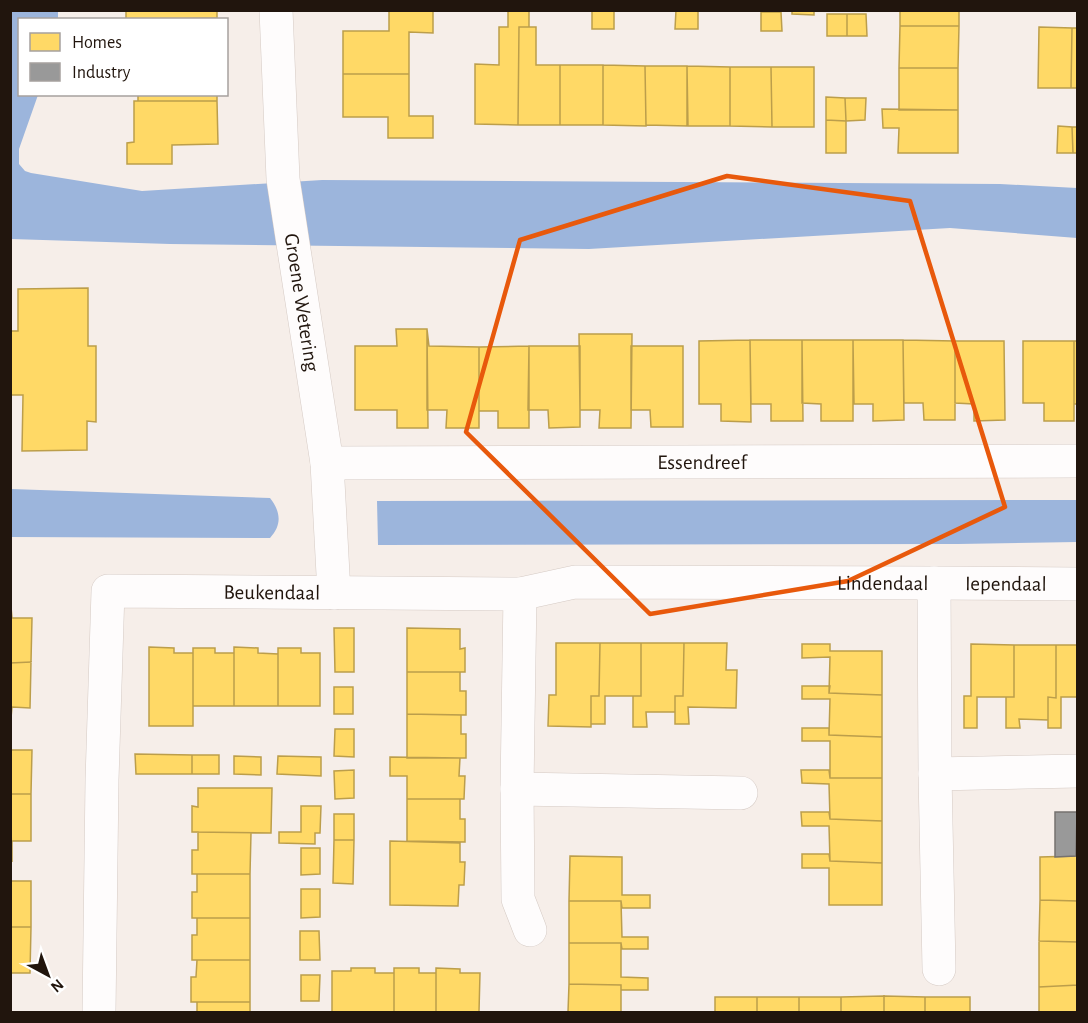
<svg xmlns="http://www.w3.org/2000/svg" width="1088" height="1023" font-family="'Alegreya Sans',sans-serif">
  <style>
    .water { fill: #9cb5dc }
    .homes { fill: #ffd966; stroke: #bc9e4b; stroke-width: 1.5 }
    .industry { fill: #999; stroke: #75716f; stroke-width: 1.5 }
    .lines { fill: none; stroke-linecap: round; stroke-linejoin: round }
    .minor-casing { stroke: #d5cac4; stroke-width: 34 }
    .minor { stroke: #fefcfc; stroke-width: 33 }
    .marked { fill: none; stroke: #e8590c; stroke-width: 4.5; stroke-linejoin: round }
    .labels { text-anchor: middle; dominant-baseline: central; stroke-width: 6; stroke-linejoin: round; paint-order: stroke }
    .street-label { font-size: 21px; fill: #21150d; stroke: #fff }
  </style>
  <rect width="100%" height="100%" fill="#f6eee9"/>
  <path class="water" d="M11,10L58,11V19L20,20V94L38,95L19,149V164L25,171L31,173L142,191L322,180L1000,184L1077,188V238L950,228L589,249L170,244L11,239Z
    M11,489L270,498C281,512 282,525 270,538L11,537Z
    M1077,500V542L958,544L378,545L377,501Z"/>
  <path class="homes" d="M126,10H217V18L126,20Z
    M433,10V33L409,32V74H343V31H389V11Z
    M508,10H529V27H519L518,125L475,124V64L499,65V27H508Z
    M592,10H614V29H592Z
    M676,10L698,11V29H675Z
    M792,10H814V15L792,14Z
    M900,10H959V26H900Z
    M761,12H781L782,31H761Z
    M827,14H847V36H827Z
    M847,14H866L867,36H847Z
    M900,26H959L958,68H899Z
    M519,27H536V65H560V125H518Z
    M1039,27L1072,28L1071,88H1038Z
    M1072,28H1078V88H1071Z
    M560,65H603V125H560Z
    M603,65L645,66L646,126L603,125Z
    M645,66H687L688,126L646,125Z
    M687,66L730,67V126H687Z
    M730,67H771L772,127L730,126Z
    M771,67H814V127H772Z
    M899,68H958V110H899Z
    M343,74H409V116H433V138H388V117H343Z
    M138,94H217V101H138Z
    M826,97L845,98L846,121L826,120Z
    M845,98H866L865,120L846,121Z
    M134,101H217L218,144L172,145V164H127V143L134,142Z
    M882,109L958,110V153H898L899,128H883Z
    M826,120L846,121V153H826Z
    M1058,126L1072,127L1073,153H1057Z
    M1072,127H1078V153H1073Z
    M88,288V346H96V422L87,421V450L22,451L23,395H10V331H18V289Z
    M396,329H427L428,428H397V410H355V346H397Z
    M427,329L429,346L479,347V428H446L447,410H427Z
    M579,334H632L631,428H599L600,410H580Z
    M750,340L751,422L721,421V404H699V341Z
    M750,340H802L803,421H771V404H751Z
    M802,340H853V421H821V404L802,403Z
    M853,340H903L904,420L873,421V404H854Z
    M903,340L955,341V420H924L923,403H904Z
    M955,341H1004L1005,420L974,421V404L955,403Z
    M1023,341H1074V421H1044V403H1023Z
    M1074,341H1078V404H1074Z
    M529,346V428H498V411H479V347Z
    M529,346H580V427L549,428L548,410H528Z
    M631,346H683V427H651L650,410H631Z
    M10,595L12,618H32L31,662L10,663Z
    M334,628H354V672H335Z
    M407,628L460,629V649L465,648V672H407Z
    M556,643H600L599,696H591V727L548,726L549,695H556Z
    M600,643H641V696H605V724H591V696H599Z
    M641,643H684L683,696H675V712H646L647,727H633V696H641Z
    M684,643H727L726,670H737L736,708L688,707L689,724H675V696H683Z
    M802,644H830V651H882V695L829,693L830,657L802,658Z
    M971,644L1014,645V697H977V728H964V696H971Z
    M1014,645H1056V698L1048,697V720L1019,719L1020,728H1006V697H1014Z
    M1056,645H1078V697H1061V728H1048V697L1056,698Z
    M149,647L174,648V653H193V726H149Z
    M234,647L258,648V653L278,654V706H234Z
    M193,648H215V653H234V706H193Z
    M278,648H301V653H320V706H278Z
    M31,662L30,708L12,707L10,729V663Z
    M407,672H460V691H466V715L407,714Z
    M802,686H830L829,693L882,695V737L829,735L830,699H802Z
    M334,687H353V714H334Z
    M407,714L461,715V734H466V758H407Z
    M802,728H829V735L882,737V778H830V741H802Z
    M10,729L11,750H32L31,794H10Z
    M335,729H354V757L334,756Z
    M135,754L192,755V774H136Z
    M192,755H219V774H192Z
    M234,756L261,757V775L234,774Z
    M278,756L321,757V776L277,774Z
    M390,757L460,758L459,776H465L464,799H407V776H390Z
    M354,770V798L335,799L334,771Z
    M801,770H829L830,778H882V821L830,819L829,784L802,783Z
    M198,788H272L271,833L192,832V806L198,807Z
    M10,794H31V841H12V862Z
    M407,799H460V819H465V842L407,841Z
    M301,806H321L320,833H315V844L279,843V832H301Z
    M801,812H829L830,819L882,821V863L830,861L829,826H802Z
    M1077,812L1078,901L1040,900V857L1076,856Z
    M334,814H354V840H334Z
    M192,832L271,833H251L250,874H192V850H198V832Z
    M334,840H354L353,884L333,883Z
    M390,841L460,843V862H465L464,885H459L458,906L390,905Z
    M301,848H320V874L301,875Z
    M802,854H829L830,861L882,863V905H829V868H802Z
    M570,856L622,857V895H650V908H622L621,901H569Z
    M10,862L11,881H31V927H10Z
    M197,874H250V918H192V892H197Z
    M301,889H320V917L301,918Z
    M1040,900L1078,901V942L1039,941Z
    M569,901H621L622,937H648V949H622L621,943H569Z
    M197,918H250V960H192V935H197Z
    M10,927H31L30,973H11V994Z
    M300,931H319L320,960H300Z
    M1039,941L1078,942V985L1039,987Z
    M569,943H621V977L648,978V990H621V985L569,984Z
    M197,960H250V1002H191V977H196Z
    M351,968H375V973H394V968V1012H332V971H351Z
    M394,968H419V973H436V1012H394Z
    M436,968L460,969V973H480L479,1012H436Z
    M301,975H320L319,1001H301Z
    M569,984L621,985V1012H568Z
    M1078,985V1012H1039V987Z
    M884,996V1012H841V997Z
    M884,996L925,997V1012H884Z
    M715,997H757V1012H715Z
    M757,997H799V1012H757Z
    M799,997H841V1012H799Z
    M925,997H970V1012H925Z
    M197,1002H250V1012H197Z"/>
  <path class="industry" d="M1055,812H1077L1076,856L1055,857Z"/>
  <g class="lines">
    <g class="minor-casing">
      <g id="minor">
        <path id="s1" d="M276,10L283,179L327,463L334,593"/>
        <path id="s2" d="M327,463L1078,461"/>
        <path id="s3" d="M934,583L1078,584"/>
        <path id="s4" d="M520,594L575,582L934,583L935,774L939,969"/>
        <path d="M935,774L1078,771"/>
        <path d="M517,789L741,793"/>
        <path id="s5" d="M99,1012L102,780L108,591L520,594L517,789L518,899L530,930"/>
      </g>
    </g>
    <use href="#minor" class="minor"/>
  </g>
  <path class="marked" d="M727,176L910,201L1005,507L848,581L650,614L466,432L520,240Z"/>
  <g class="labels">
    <g class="street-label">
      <text stroke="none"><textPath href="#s1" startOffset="294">Groene Wetering</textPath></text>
      <text stroke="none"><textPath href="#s2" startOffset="375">Essendreef</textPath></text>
      <text stroke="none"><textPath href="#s3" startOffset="72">Iependaal</textPath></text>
      <text stroke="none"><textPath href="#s4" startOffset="364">Lindendaal</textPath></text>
      <text stroke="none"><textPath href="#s5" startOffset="585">Beukendaal</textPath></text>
    </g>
  </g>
  <rect width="1088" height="1023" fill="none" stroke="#21150d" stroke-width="24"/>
  <rect x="18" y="18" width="210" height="78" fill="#ffffff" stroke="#a6a19e" stroke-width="1.5"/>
  <rect x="30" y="33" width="30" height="18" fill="#ffd966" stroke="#a6a19e" stroke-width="1.5"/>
  <text x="72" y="48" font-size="18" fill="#21150d">Homes</text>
  <rect x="30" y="63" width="30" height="18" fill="#999999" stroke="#a6a19e" stroke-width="1.5"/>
  <text x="72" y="78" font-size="18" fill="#21150d">Industry</text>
  <g transform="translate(48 975) rotate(139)" stroke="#ffffff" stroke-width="4.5" paint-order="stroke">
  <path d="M0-4.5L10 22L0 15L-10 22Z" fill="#21150d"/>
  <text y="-9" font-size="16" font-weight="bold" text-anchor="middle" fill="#21150d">N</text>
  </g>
</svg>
